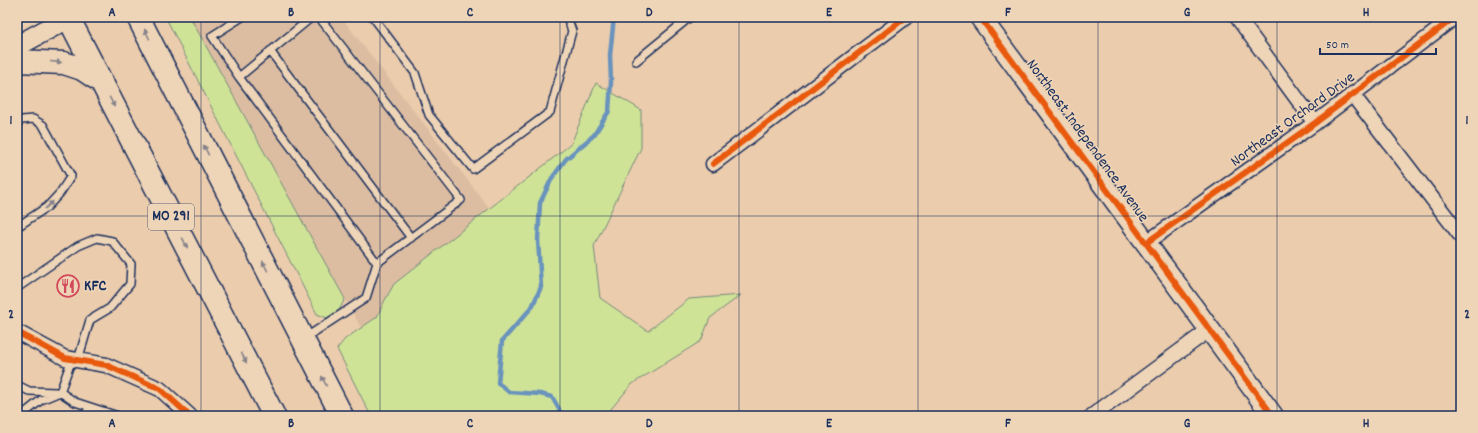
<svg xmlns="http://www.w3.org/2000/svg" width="1478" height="433" font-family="Dekko,sans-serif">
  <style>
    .built { fill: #dcbda1 }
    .green { fill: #cfe397; stroke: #75897a }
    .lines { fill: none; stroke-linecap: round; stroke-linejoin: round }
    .stream { stroke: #6993bd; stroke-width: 4.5 }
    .lane-casing { stroke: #1b2f5e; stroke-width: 10 }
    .street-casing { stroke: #1b2f5e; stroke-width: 17 }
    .secondary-casing { stroke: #1b2f5e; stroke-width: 23 }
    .primary-casing { stroke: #1b2f5e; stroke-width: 25 }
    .lane { stroke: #efd5b7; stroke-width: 7 }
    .street { stroke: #efd5b7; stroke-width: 14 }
    .secondary { stroke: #efd5b7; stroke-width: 20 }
    .primary { stroke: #efd5b7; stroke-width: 22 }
    .cycleway-casing { stroke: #efd5b7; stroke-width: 8 }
    .cycleway { stroke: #e8590c; stroke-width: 6 }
    .oneway { fill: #85828a }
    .grid { fill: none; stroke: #1b2f5e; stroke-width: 1; stroke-opacity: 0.55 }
    .labels { text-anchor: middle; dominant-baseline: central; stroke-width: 3; stroke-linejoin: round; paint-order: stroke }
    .shield { fill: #efd5b7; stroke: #5b6179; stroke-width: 1 }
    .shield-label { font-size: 15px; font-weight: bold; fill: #1b2f5e }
    .street-label { font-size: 16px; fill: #1b2f5e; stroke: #efd5b7 }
    .poi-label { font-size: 16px; font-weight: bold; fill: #1b2f5e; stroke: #efd5b7; text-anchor: start }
    .neatline { fill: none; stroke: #1b2f5e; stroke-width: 1.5 }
    .grid-label { font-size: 13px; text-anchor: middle; font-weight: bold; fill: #1b2f5e }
  </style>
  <rect width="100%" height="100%" fill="#ebccac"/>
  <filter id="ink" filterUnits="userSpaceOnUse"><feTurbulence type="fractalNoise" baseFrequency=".025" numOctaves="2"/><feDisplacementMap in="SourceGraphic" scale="8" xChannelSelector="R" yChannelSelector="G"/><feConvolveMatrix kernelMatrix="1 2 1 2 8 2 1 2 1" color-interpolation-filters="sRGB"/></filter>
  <g filter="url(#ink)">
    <path class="built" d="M190,17H341L490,209L394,284L385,300L377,318L361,328Z"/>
    <path class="green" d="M166,17H190L345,299L339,310L327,318L317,314L166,18Z
      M596,83L641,110V148L594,246L600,298L648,331L689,299L741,295L710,318L701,341L632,384L605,416H371L337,349L345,339L377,317L385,300L394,284L571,144Z"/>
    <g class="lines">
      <path class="stream" d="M560,416L559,409L552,397L540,394L509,392L498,383L502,341L532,307L541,287L538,240L540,203L552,178L566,159L594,135L609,111L611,82L610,55L614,17"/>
      <g class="lane-casing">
        <path id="lane" d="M242,17L212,36L239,77L377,263L461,200L319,17
          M373,17L415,73L429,115L473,169L550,112L572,31L567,17
          M270,51L411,238
          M636,61L690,17
          M239,77L312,17
          M17,123L22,120L33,119L43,125L71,176L60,193L47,207L17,227
          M17,288L78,246L97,238L112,241L131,264L130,284L110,308L90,320L78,360
          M305,338L366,298L377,263
          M72,359L60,392L75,402L118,416
          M17,385L29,391L56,392
          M21,416L41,400L60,392
          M82,416L92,408"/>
      </g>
      <g class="street-casing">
        <path id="street" d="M1237,17L1315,123
          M1352,94L1461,236
          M713,164L906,17
          M1146,243L1315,123L1455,17
          M17,332L65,358L106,365L160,389L190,416
          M1092,416L1210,329"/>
      </g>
      <g class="secondary-casing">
        <path id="secondary" d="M980,17L1273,416
          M17,46L70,17"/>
      </g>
      <g class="primary-casing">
        <path id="primary" d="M68,17L274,416
          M138,17L342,416
          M17,61L64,63L82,69L102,82"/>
      </g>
      <use href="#lane" class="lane"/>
      <use href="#street" class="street"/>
      <use href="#secondary" class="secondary"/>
      <use href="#primary" class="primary"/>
      <g class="cycleway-casing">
        <path id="cycleway" d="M980,17L1273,416
          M713,164L906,17
          M1146,243L1315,123L1455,17
          M17,332L65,358L106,365L160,389L190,416"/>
      </g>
      <use href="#cycleway" class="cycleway"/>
    </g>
    <defs><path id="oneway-solid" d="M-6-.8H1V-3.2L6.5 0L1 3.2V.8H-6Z"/></defs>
    <g class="oneway">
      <use href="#oneway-solid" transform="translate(147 34) rotate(-117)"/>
      <use href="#oneway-solid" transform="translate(56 62) rotate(5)"/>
      <use href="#oneway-solid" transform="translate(112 102) rotate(63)"/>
      <use href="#oneway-solid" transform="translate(206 150) rotate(-117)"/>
      <use href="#oneway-solid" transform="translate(49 205) rotate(-43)"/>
      <use href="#oneway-solid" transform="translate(185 243) rotate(63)"/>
      <use href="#oneway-solid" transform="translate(265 266) rotate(-117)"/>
      <use href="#oneway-solid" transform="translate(244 358) rotate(63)"/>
      <use href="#oneway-solid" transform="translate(324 381) rotate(-117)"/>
    </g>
  </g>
  <path class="grid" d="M201,17V416M380,17V416M560,17V416M739,17V416M918,17V416M1098,17V416M1277,17V416M17,216H1461"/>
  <defs>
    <g id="restaurant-ring" transform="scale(1.15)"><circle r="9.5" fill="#efd5b7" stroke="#d1495b" stroke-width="1.5"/><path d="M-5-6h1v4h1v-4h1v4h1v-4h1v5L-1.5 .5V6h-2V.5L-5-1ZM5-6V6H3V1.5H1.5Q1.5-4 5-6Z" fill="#d1495b"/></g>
  </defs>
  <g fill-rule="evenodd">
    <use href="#restaurant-ring" x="68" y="286"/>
  </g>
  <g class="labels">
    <rect class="shield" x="148" y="204" width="46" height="26" rx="3"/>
    <g class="shield-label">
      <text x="171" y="217">MO 291</text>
    </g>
    <g class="street-label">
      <text transform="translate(1293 120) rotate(-36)">Northeast Orchard Drive</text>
      <text transform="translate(1087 141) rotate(54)">Northeast Independence Avenue</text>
    </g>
    <g class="poi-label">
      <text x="84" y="286">KFC</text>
    </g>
  </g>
  <rect width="1478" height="433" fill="none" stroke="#efd5b7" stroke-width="44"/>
  <path d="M1320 48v6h116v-6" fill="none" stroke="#1b2f5e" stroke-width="2"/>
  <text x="1326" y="48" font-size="12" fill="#1b2f5e" stroke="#efd5b7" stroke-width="3" paint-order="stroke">50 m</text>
  <rect x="22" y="22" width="1434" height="389" class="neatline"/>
  <g class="grid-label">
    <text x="112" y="16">A</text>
    <text x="291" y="16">B</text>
    <text x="470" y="16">C</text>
    <text x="649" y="16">D</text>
    <text x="829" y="16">E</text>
    <text x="1008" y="16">F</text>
    <text x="1187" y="16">G</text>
    <text x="1366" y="16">H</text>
    <text x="11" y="124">1</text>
    <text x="1467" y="124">1</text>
    <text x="11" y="318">2</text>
    <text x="1467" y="318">2</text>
    <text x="112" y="427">A</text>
    <text x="291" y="427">B</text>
    <text x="470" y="427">C</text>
    <text x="649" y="427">D</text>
    <text x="829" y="427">E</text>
    <text x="1008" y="427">F</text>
    <text x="1187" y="427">G</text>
    <text x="1366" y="427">H</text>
  </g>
</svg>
